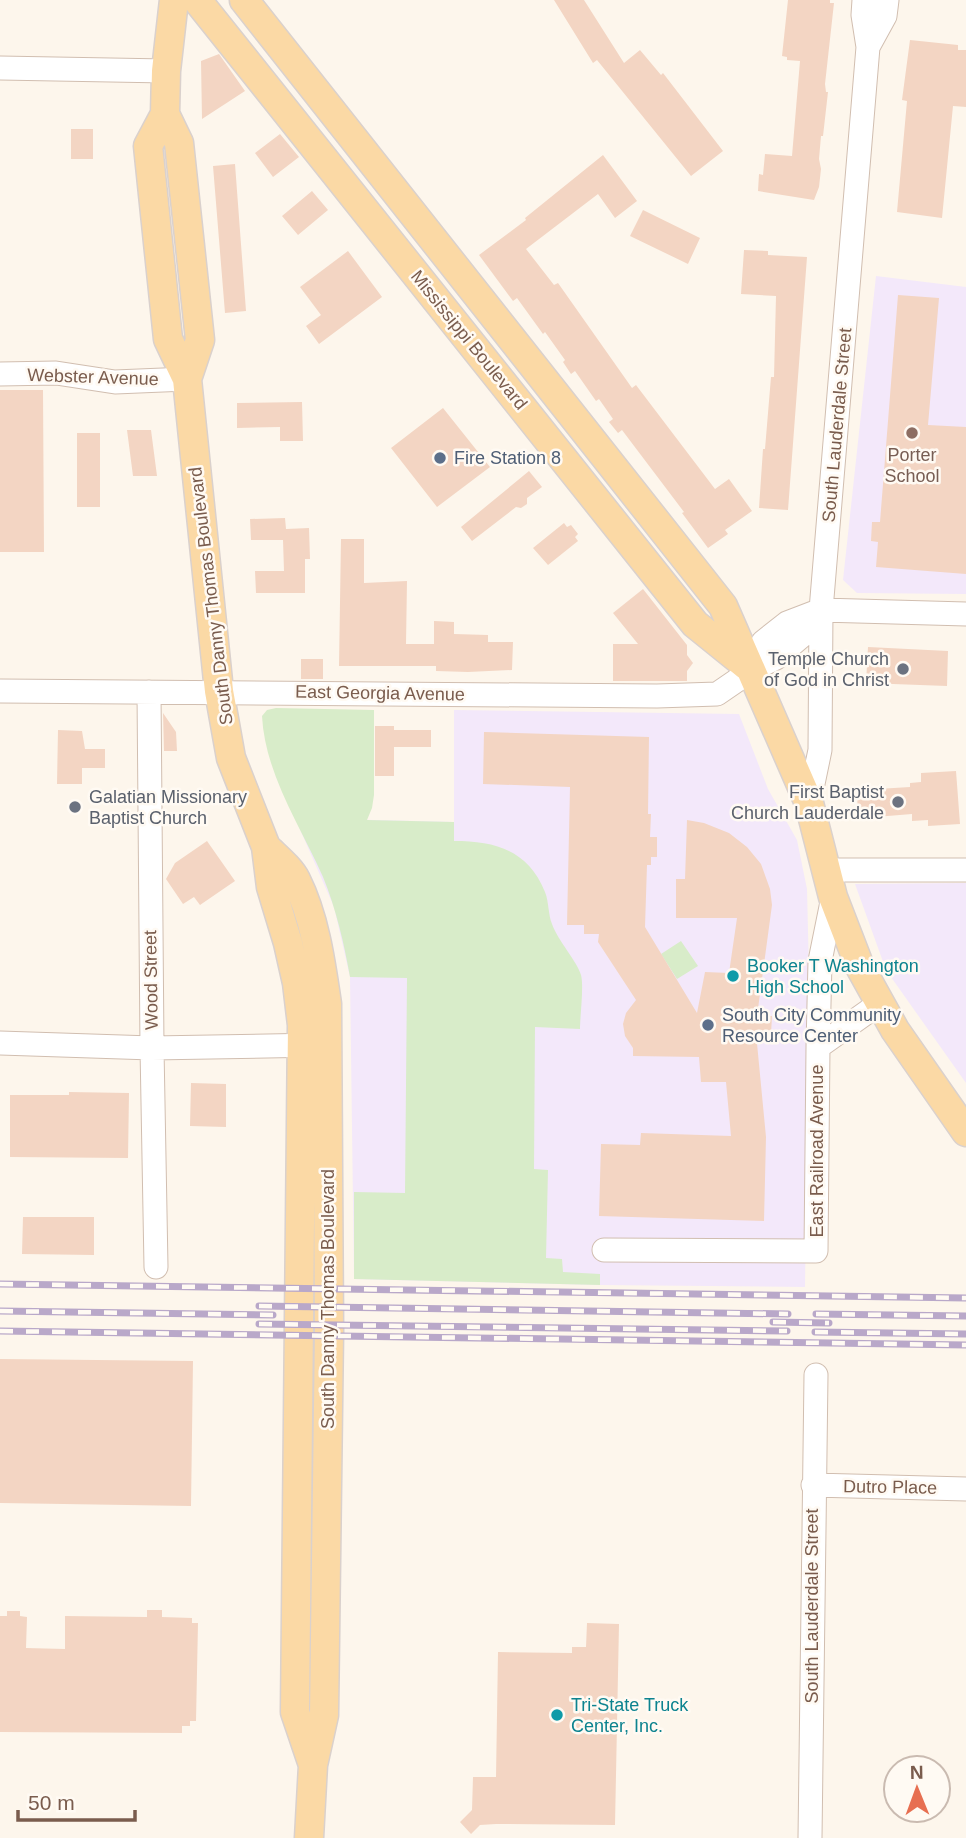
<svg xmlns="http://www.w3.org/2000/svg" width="966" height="1838" font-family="Arial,sans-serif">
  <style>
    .education { fill: #f3e8fa }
    .green { fill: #d8ecc9 }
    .building { fill: #f3d5c3 }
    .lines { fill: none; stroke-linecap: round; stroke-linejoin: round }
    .minor-casing { stroke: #d1beb0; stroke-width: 25 }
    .major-casing { stroke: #dad1cd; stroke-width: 31 }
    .minor { stroke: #fff; stroke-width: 23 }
    .major { stroke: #fbd9a5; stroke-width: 28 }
    .rail-casing { stroke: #b9a8c9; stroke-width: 7 }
    .rail { stroke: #fffaf3; stroke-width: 4.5; stroke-dasharray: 13; stroke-linecap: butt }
    .education-dot { fill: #8d6e63; stroke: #fffaf3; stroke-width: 2.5 }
    .service-dot { fill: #5c6f8a; stroke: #fffaf3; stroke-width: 2.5 }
    .worship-dot { fill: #6b7280; stroke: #fffaf3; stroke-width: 2.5 }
    .culture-dot { fill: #0f9aa8; stroke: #fffaf3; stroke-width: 2.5 }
    .labels { text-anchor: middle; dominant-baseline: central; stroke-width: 5; stroke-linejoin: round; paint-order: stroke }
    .street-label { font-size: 18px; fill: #7a5c4d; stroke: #fffaf3 }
    .education-label { font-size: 18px; fill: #785e54; stroke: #fffaf3 }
    .service-label { font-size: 18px; fill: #4e5e75; stroke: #fffaf3; text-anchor: start }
    .worship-label { font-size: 18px; fill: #5b616d; stroke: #fffaf3; text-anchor: end }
    .culture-label { font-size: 18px; fill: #0d838f; stroke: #fffaf3; text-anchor: start }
  </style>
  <rect width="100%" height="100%" fill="#fdf6ec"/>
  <path class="education" d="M876,276L966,287V594L857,593L843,580Z
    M454,710L739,714L768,789L797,840L807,889L809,973L805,1287L600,1285L354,1279L350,977L334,907L295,818L454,822Z
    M966,883V1083L886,970L855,884Z"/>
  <path class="green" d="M276,708L374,710V795L372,808L367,820L454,822V841C495,841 528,850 545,892C549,902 548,914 552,924C558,941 577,961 581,975C584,986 580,1016 580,1029L535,1027L534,1169L548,1170L546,1258L562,1259L563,1272L600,1274V1285L354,1279V1192L405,1193L407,978L350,977C344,943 336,909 323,877C300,825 265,774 262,716L267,710Z
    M681,941L698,966L677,979L661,954Z"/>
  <path class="building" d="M554,0H584L624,63L640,50L661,75L663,73L723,151L691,176L597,60L593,63Z
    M788,0H830V3H834L825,84L826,92H828L823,136H821L819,159L821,169L819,187L814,200L758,191L759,174L763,175L765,154L792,156L800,61L787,60V57L782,56Z
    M910,40L958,45V50H966V107L953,106L942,218L897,212L907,101L902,100Z
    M219,54L245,91L202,119L201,61Z
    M71,129H93V159H71Z
    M280,134L299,157L273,177L255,153Z
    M603,155L637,201L615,218L598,194L526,249L554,285L558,283L632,388L636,385L715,489L729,479L752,511L725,530L728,534L708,548L682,513L684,512L622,430L618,433L609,422L613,419L599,399L596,401L575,371L571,374L563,362L565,360L545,332L543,334L517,298L513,301L479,255L526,220L525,218Z
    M235,164L246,311L225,313L213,166Z
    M312,191L328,210L298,235L282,216Z
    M643,210L700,238L688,264L630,236Z
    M744,250L768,251V255L807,257L788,510L759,508L763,449H765L771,377H774L776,296L741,294Z
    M348,251L382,297L319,344L306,326L321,315L300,287Z
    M898,295L939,298L928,425L966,427V574L876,567L878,542L871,541L872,522H880Z
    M0,390H43L44,552H0Z
    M302,402L303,441H280V427L237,428V403Z
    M443,408L490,467L437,507L391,448Z
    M127,430H151L157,476H133Z
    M77,433H100V507H77Z
    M529,471L542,487L527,498V504L521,508L516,507L472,541L461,527Z
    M285,518L286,529L309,528L310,559H305V593H256L255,571H284L283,540H251L250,519Z
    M564,523L567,527L571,525L578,534L575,537L578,541L548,565L533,548Z
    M341,539H364V583L407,581L406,644H434V621L454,622V634L488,635V642H513L512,670L468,672L436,671V666H339Z
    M643,589L687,645V655L693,663L687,671V681H613V644H638L613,613Z
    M868,647L948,651L947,686L866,683Z
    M301,659H323V679H301Z
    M163,713L176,732L177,751H164Z
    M375,726H394V730H431V747H394V776H375Z
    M58,730L82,731L85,749H105V768H82V784H57Z
    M484,732L649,737L648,814H651L650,837H657V857H651V865H647L645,927L697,1013L705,972L729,973L737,918H676V879H685L687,820L704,823L729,833L747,847L761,864L770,889L772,905L757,1016H772L771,1034L756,1033L766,1137L764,1221L599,1216L601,1144L640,1145L641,1133L731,1136L726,1082H701L699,1057L633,1056V1048L625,1036L623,1024L626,1013L636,1000L598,942L599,934H584V925H567L570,787L483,784Z
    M956,771L960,824L928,826V820L912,821V814L863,818V816H858L857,792H861V790L910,787V783L921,782V773Z
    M207,841L235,881L200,905L194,897L183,904L166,879L175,863Z
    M191,1083L226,1084V1127L190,1126Z
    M69,1092L129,1093L128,1158L10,1157V1095H69Z
    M23,1217H94V1255L22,1254Z
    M0,1359L193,1361L191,1506L0,1503Z
    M147,1610H162V1617L192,1618V1623H198L196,1721H190V1726H182V1733L0,1732V1616H7V1611H20V1616L27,1617L26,1648L65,1649V1616L147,1617Z
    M587,1623L619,1624L615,1825L496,1824L480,1825L471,1834L460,1822L472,1810L473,1777H496L498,1652L572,1653V1647H586Z"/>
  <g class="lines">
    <g class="minor-casing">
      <path id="minor" d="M868,47L885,16L887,0
        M0,68L166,71
        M0,374L56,373L115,382L187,379
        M752,670L763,642L787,623L821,610L966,614
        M0,691L657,696L717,694L752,670L776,658L803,635L821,610
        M149,692L152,1048L156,1267
        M809,803L820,750L821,610L868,47L863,15L864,0
        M826,870H966
        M0,1043L152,1048L319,1045
        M818,1047L820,961L833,897
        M604,1250L816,1251L818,1047L880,1003
        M813,1485L966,1489
        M810,1838L816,1375"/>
    </g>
    <g class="major-casing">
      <path id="major" d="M174,0L166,71L165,114L148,146L168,339L187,379L219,691L231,758L266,847L271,887L288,943L297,983L302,1025L295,1712L313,1765
        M197,0L695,624L747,666
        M244,0L723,606L809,803L833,897L860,967L895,1030L966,1132
        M165,114L179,143L200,340L187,379
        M266,847C276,857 290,868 296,880C315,918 321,963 327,1004L329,1331L324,1715L313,1765L309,1838"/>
    </g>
    <use href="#minor" class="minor"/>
    <use href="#major" class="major"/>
    <g class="rail-casing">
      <path id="rail" d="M0,1284L966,1298
        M259,1306L788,1314
        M0,1311L273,1315
        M816,1314L966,1316
        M773,1322L829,1323
        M259,1324L787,1331
        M0,1331L966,1345
        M815,1332L966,1334"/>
    </g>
    <use href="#rail" class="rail"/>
  </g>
  <circle class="education-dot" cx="912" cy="433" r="7"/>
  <g class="service-dot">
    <circle cx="440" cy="458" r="7"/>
    <circle cx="708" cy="1025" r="7"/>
  </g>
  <g class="worship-dot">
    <circle cx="903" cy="669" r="7"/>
    <circle cx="898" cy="802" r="7"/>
    <circle cx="75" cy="807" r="7"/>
  </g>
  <g class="culture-dot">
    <circle cx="733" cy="976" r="7"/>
    <circle cx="557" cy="1715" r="7"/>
  </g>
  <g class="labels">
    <g class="street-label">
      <text transform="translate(469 340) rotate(51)">Mississippi Boulevard</text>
      <text transform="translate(93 377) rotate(2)">Webster Avenue</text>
      <text transform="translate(837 425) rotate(-85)">South Lauderdale Street</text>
      <text transform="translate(211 596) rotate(-97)">South Danny Thomas Boulevard</text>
      <text transform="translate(380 693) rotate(1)">East Georgia Avenue</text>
      <text transform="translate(151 980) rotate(-91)">Wood Street</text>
      <text transform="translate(817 1151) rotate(-90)">East Railroad Avenue</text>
      <text transform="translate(328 1299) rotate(-90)">South Danny Thomas Boulevard</text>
      <text transform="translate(890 1487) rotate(1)">Dutro Place</text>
      <text transform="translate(812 1606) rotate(-90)">South Lauderdale Street</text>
    </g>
    <g class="education-label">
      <text x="912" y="455">Porter<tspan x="912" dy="21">School</tspan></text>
    </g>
    <g class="service-label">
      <text x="454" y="458">Fire Station 8</text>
      <text x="722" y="1015">South City Community<tspan x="722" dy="21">Resource Center</tspan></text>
    </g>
    <g class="worship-label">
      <text x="889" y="659">Temple Church<tspan x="889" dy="21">of God in Christ</tspan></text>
      <text x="884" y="792">First Baptist<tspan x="884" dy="21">Church Lauderdale</tspan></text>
      <text x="89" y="797" text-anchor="start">Galatian Missionary<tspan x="89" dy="21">Baptist Church</tspan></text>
    </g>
    <g class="culture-label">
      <text x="747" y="966">Booker T Washington<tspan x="747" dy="21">High School</tspan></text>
      <text x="571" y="1705">Tri-State Truck<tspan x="571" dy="21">Center, Inc.</tspan></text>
    </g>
  </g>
  <g transform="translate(917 1789) rotate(359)"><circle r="33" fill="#fffaf3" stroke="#cabbb1" stroke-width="2"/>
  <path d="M0-5L12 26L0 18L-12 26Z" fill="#e76f51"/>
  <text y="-10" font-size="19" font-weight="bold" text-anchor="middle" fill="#7a5c4d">N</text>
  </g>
  <path d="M18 1810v10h117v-10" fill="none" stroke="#7a5c4d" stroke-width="3.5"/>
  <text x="28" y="1810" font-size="21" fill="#7a5c4d" stroke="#fffaf3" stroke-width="5" paint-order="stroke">50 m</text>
</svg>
